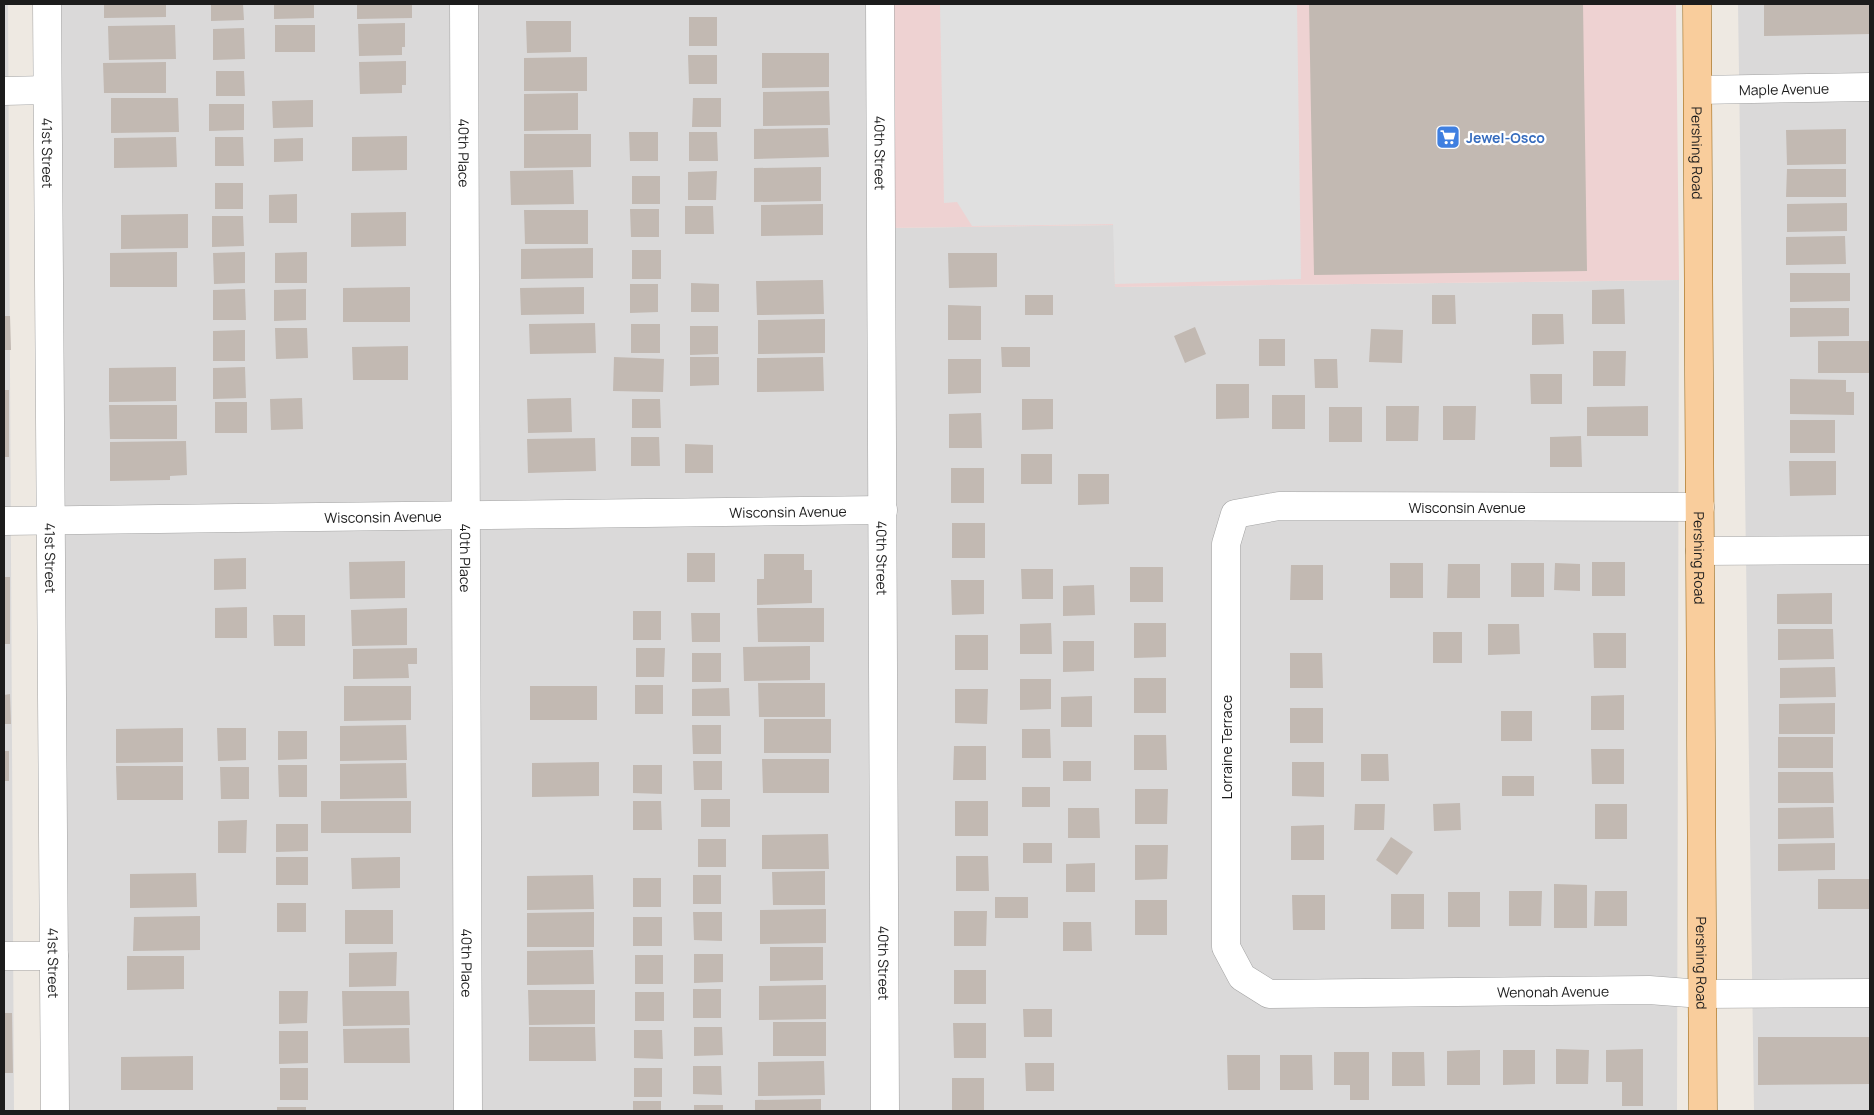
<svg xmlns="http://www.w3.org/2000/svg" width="1874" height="1115" font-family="Manrope,sans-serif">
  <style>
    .residential { fill: #dad9d9 }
    .commercial { fill: #eed2d2 }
    .parking { fill: #e0e0e0 }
    .building { fill: #c2b9b2 }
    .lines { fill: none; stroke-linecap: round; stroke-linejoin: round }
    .minor-casing { stroke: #a3a3a3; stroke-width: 29 }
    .major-casing { stroke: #915c04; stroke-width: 29 }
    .minor { stroke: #fff; stroke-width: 28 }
    .major { stroke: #f9cd9c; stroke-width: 28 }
    .labels { text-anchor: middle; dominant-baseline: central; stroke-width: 4.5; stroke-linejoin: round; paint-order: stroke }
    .street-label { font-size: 14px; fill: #1c1c1c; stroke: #fff }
    .shop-label { font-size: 14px; font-weight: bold; fill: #366cbe; stroke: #fff; text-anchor: start }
  </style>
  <rect width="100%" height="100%" fill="#eee9e2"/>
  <path class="residential" d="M4,4H8L14,1111H4Z
    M59,4H887L890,228L1114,225L1115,287L1679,280L1677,1111H63Z
    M1738,4H1870V1111H1754Z"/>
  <path class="commercial" d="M887,4H1676L1679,280L1115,287L1114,225L889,228Z"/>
  <path class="parking" d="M940,4H1297L1301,279L1115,284L1113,224L972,226L957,202L944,203Z"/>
  <path class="building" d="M104,4H166V17L104,18Z
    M211,4H243L244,20L211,21Z
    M274,4H314V18L274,19Z
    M357,4H412V18L357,19Z
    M1309,4H1583L1587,271L1314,275Z
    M1764,4H1870V34L1764,36Z
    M689,17H717V46H689Z
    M526,21H571V52L527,53Z
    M405,23V47H402V55L359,56L358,24Z
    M175,25L176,59L109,60L108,26Z
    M275,25H315V52H275Z
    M244,28L245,59L213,60V29Z
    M762,53H829V87L762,88Z
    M688,55H717V84H689Z
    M587,57V91H524V58Z
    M406,61V85H402V93L360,94L359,62Z
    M166,62V93H104L103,63Z
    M216,71H244L245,96H216Z
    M829,91L830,125L763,126V92Z
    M578,93V130L524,131V94Z
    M111,98H178L179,132L111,133Z
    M693,98H721V127H692Z
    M313,100V127L273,128L272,101Z
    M209,104H244V130L209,131Z
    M828,128L829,157L754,159V129Z
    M1846,129V164L1787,165L1786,130Z
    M629,132H658V161H630Z
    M689,132H717L718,161H689Z
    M524,134H591V167L524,168Z
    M407,136V170L352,171V137Z
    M176,137L177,167L114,168V138Z
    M215,137H243L244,166H215Z
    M303,138V161L274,162V139Z
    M821,167V201L754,202V168Z
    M1787,169H1846V197H1786Z
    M573,170L574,204L511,205L510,171Z
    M717,171L716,200H688V172Z
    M632,176H660V204H632Z
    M215,183H243V209H215Z
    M297,194V223H269V195Z
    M1847,203V231L1787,232V204Z
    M823,204V235L761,236V205Z
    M685,206H713L714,234H685Z
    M630,209H659V237H631Z
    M524,210H588V244H525Z
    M406,212V246L351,247V213Z
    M188,214V248L121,249V215Z
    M212,216H243L244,246L212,247Z
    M1845,236L1846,264L1786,265V237Z
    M593,248V278L521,279V249Z
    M632,250H661V279H632Z
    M177,252V287H110V253Z
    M245,252V283L214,284L213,253Z
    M307,252V283H275V253Z
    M948,253H997V287L949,288Z
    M1790,273H1850V301L1790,302Z
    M823,280L824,314L757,315L756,281Z
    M691,283L719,284V312H691Z
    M630,284H658V312L630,313Z
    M410,287V322H343V288Z
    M584,287V314L521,315L520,288Z
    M245,289L246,320H213V290Z
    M306,289V320L274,321V290Z
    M1624,289L1625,324H1592V290Z
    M1025,295H1053V315H1025Z
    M1432,295H1455L1456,324H1432Z
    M948,305L981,306V340H948Z
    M1790,308H1849V336L1790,337Z
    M1532,314H1563L1564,344L1532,345Z
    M4,316H10L11,350H4Z
    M825,319V353L758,354V320Z
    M595,323L596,353L530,354L529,324Z
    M631,324H660V353H631Z
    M690,326H718V354L690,355Z
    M1195,327L1206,354L1185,363L1174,336Z
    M275,328H307L308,358L276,359Z
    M1371,329L1403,330L1402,363L1369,362Z
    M245,330V361H213V331Z
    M1259,339H1285V366H1259Z
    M1818,341H1870V373H1818Z
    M408,346V380H353L352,347Z
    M1001,347H1030V367H1002Z
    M1593,351H1626L1625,386H1593Z
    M614,357L664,359L663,392L613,391Z
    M690,357H719V385L690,386Z
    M823,357L824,391L757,392V358Z
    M948,359H981V393L948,394Z
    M1314,359H1337L1338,388H1315Z
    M176,367V401L109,402V368Z
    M245,367L246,398L213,399V368Z
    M1530,374H1562V404H1531Z
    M1790,379L1846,380V392H1854V415L1790,414Z
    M1216,384H1249V418L1216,419Z
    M4,390H9V457H4Z
    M1272,395H1305V429H1272Z
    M302,398L303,429L271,430L270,399Z
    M571,398L572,432L528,433L527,399Z
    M632,399H660L661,428H632Z
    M1022,399H1053V429L1022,430Z
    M215,402H247V433H215Z
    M109,405H177V439H110Z
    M1386,406H1419L1418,441H1386Z
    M1443,406H1476L1475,440H1443Z
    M1648,406V436H1587V407Z
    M1329,407H1362V442H1329Z
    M981,413L982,448H949V414Z
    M1790,420H1835V453H1790Z
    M1581,436L1582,467H1550V437Z
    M631,437H659L660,466H631Z
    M595,438L596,471L528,473L527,439Z
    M186,441L187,475L170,476V480L110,481V442Z
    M685,444L713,445V473H685Z
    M1021,454H1052V484H1021Z
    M1789,461H1836V495L1790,496Z
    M951,468H984V503H951Z
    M1078,474H1109V504L1078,505Z
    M952,523H985V558H952Z
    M687,553H715V582H687Z
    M764,554H804V570H812V603L757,605V579H764Z
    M246,558V589L214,590V559Z
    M405,561V598L350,599L349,562Z
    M1592,562H1625V596H1592Z
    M1390,563H1423V598H1390Z
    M1511,563H1544V597H1511Z
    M1555,563L1580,564V591L1554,590Z
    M1448,564H1480V598H1447Z
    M1291,565H1323V600H1290Z
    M1130,567H1163V602H1130Z
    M1021,569H1053V599H1022Z
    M4,577H10V644H4Z
    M951,580H984V614L952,615Z
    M1094,585L1095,615L1063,616V586Z
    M1832,593V624H1777V594Z
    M247,607V638H215V608Z
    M407,608V645L352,646L351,610Z
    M757,608H824V642H758Z
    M633,611H661V640H633Z
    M691,613H720V642H692Z
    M273,615H305V646H274Z
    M1051,623L1052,654H1020V624Z
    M1134,623H1166V657L1134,658Z
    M1488,624H1519L1520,654L1488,655Z
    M1778,629H1833L1834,659L1778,660Z
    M1433,632H1462V663H1433Z
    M1593,633H1626V668H1594Z
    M955,635H988V670H955Z
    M1063,641H1094V671L1063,672Z
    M810,646V680L744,681L743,647Z
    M417,648V664H408L409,678L353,679V649Z
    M636,648H665L664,677H636Z
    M692,653H721V682H692Z
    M1290,653H1322L1323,688H1290Z
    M1835,667L1836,697L1780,698V668Z
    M1134,678H1166V713H1134Z
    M1020,679H1051V709L1020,710Z
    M758,683H825V717H759Z
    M635,685H663V714H635Z
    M344,686H411V720L344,721Z
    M530,686H597V720H530Z
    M729,688L730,716H692V689Z
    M955,689H988L987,724L955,723Z
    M10,694L11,724H4V695Z
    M1624,695V730H1591V696Z
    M1092,696V727H1061V697Z
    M1835,703V734H1779V704Z
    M1290,708H1323V743H1290Z
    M1501,711H1532V741H1501Z
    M764,719H831V753H764Z
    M406,725L407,760L340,761V726Z
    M692,725H721V754H693Z
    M183,728V762L116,763V729Z
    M217,728H246V760L218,761Z
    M1022,729H1050L1051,758H1022Z
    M278,731H307V759L278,760Z
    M1134,735H1166L1167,770H1134Z
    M1778,737H1833V768H1778Z
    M954,746H986V780H953Z
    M1591,749H1624V784H1592Z
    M4,751H9V781H4Z
    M1361,754H1388L1389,781H1361Z
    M762,759H829V793H763Z
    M693,761H722V790H694Z
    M1063,761H1091V781H1063Z
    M599,762V796L532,797V763Z
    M1292,762H1324V797L1292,796Z
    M406,763L407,798L340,799V764Z
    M278,765H307V797H279Z
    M633,765H662V794L633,793Z
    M116,766H183V800H117Z
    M220,767H249V799H221Z
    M1778,772H1833L1834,803H1778Z
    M1502,776H1534V796H1502Z
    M1022,787H1050V807H1022Z
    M1135,789H1168L1167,824H1135Z
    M701,799H730V827H701Z
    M321,801H411V833H321Z
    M633,801H661L662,830H633Z
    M955,801H988V836H955Z
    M1460,803L1461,830L1434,831L1433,804Z
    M1355,804H1385L1384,830H1354Z
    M1595,804H1627V839H1595Z
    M1833,807L1834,838L1778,839V808Z
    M1068,808H1099L1100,838H1068Z
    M247,820L246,853H218V821Z
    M276,824H308V851L276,852Z
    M1324,825V860H1291V826Z
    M828,834L829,869H762V835Z
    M1391,837L1413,852L1397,875L1376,860Z
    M698,839H726V867H698Z
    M1023,843H1052V863H1023Z
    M1835,843V870L1778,871V844Z
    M1135,845H1168L1167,879L1135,880Z
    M956,856H988L989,891H956Z
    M276,857H308V885H276Z
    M400,857V888L352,889L351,858Z
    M1095,863V892H1066V864Z
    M825,871V905H773L772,872Z
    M196,873L197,907L130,908V874Z
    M593,875L594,909L527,910V876Z
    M693,875H721V904H693Z
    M633,878H661V907H633Z
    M1818,879H1870V909H1818Z
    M1554,884L1587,885V928H1554Z
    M1509,891H1542L1541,926H1509Z
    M1595,891H1627V926H1594Z
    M1448,892H1480V927H1448Z
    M1391,894H1424V929H1391Z
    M1292,895H1325V930H1293Z
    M995,897H1028V918H995Z
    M1135,900H1167V935H1135Z
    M277,903H306V932H277Z
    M826,909V943L760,944V910Z
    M345,910H393V944H345Z
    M954,911H987L986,946H954Z
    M594,912V947H527V913Z
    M693,912H722V941L694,940Z
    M200,916V950L133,951L134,917Z
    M633,917H662V946H633Z
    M1063,922H1091L1092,951H1063Z
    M770,947H823V980L770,981Z
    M593,950L594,984L527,985V951Z
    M397,952L396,986L349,987V953Z
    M694,954H723V982L694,983Z
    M635,955H663V984H635Z
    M127,956H184V989L127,990Z
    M954,970H986V1004H954Z
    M826,985V1019L759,1020V986Z
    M693,989H721V1018H693Z
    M528,990H595V1024L529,1025Z
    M279,991H308L307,1023L279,1024Z
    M342,991H409L410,1025L343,1026Z
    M635,992H664V1021H635Z
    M1023,1009H1052V1037H1024Z
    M4,1013H12L13,1073H4Z
    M773,1022H826V1056H773Z
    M953,1023H986V1058H954Z
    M529,1027H595L596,1061H529Z
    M694,1027H722L723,1055L694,1056Z
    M409,1028L410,1063H344L343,1029Z
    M634,1030H662L663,1059L634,1058Z
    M279,1031H308V1063L279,1064Z
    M1758,1037H1870V1084L1758,1085Z
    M1556,1049L1589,1050L1588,1084H1556Z
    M1643,1049V1106H1622V1082H1606V1050Z
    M1480,1050V1085H1447V1051Z
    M1503,1050H1535V1084L1503,1085Z
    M1334,1052H1369V1100H1350V1085H1334Z
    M1392,1052H1424L1425,1086H1392Z
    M1227,1055H1260V1090H1228Z
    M1280,1055H1312L1313,1090H1280Z
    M193,1056V1090H121V1057Z
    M824,1061L825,1095L758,1096V1062Z
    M1025,1063H1054V1091H1026Z
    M693,1066H721L722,1095L693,1094Z
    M280,1068H308V1100H280Z
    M634,1068H662V1097H634Z
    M952,1078H984V1111H952Z
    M821,1099V1111H755V1100Z
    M633,1101H661V1111H633Z
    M694,1105H723V1111H694Z
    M277,1107H306V1111H277Z"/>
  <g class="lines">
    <g class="minor-casing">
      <g id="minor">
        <path id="s1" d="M47,4L55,1111"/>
        <path id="s2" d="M464,4L468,1111"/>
        <path id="s3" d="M880,4L885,1111"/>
        <path id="s4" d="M1698,90L1870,87"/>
        <path d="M4,91L47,90"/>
        <path id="s5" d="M1700,507L1279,506L1235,514L1226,544V947L1242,977L1269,994L1649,990L1702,994L1870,993"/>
        <path id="s6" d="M4,521L883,510"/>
        <path d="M1700,551L1870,550"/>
        <path d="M4,956H54"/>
      </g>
    </g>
    <g class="major-casing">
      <g id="major">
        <path id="s7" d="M1697,4L1703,1111"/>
      </g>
    </g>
    <use href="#minor" class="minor"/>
    <use href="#major" class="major"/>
  </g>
  <defs>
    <g id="supermarket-square" transform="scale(1.25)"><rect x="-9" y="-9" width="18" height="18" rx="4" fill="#3f7fe0" stroke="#fff"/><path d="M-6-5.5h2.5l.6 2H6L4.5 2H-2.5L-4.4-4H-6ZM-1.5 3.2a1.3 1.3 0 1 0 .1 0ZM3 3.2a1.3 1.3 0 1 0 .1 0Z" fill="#fff"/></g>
  </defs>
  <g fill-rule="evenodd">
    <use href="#supermarket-square" x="1448" y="137"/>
  </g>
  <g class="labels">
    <g class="street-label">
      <text stroke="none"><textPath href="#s4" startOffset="86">Maple Avenue</textPath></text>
      <text stroke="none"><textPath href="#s1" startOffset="149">41st Street</textPath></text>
      <text stroke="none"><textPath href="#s2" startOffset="149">40th Place</textPath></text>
      <text stroke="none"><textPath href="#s3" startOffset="149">40th Street</textPath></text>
      <text stroke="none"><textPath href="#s7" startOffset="149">Pershing Road</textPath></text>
      <text x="1467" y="507">Wisconsin Avenue</text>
      <text stroke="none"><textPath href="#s6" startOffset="784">Wisconsin Avenue</textPath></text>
      <text stroke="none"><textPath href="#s6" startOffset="379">Wisconsin Avenue</textPath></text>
      <text stroke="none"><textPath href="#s1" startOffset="554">41st Street</textPath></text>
      <text stroke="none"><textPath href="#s2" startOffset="554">40th Place</textPath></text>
      <text stroke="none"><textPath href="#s3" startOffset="554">40th Street</textPath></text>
      <text stroke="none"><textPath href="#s7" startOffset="554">Pershing Road</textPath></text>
      <text transform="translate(1226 747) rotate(-90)">Lorraine Terrace</text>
      <text stroke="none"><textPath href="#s1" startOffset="959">41st Street</textPath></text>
      <text stroke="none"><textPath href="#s2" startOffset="959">40th Place</textPath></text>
      <text stroke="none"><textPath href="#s3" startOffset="959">40th Street</textPath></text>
      <text stroke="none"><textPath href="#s7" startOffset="959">Pershing Road</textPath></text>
      <text stroke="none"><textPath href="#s5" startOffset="1250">Wenonah Avenue</textPath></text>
    </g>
    <g class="shop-label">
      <text x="1466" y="137">Jewel-Osco</text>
    </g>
  </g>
  <rect width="1874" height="1115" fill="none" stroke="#1c1c1c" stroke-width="10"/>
</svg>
